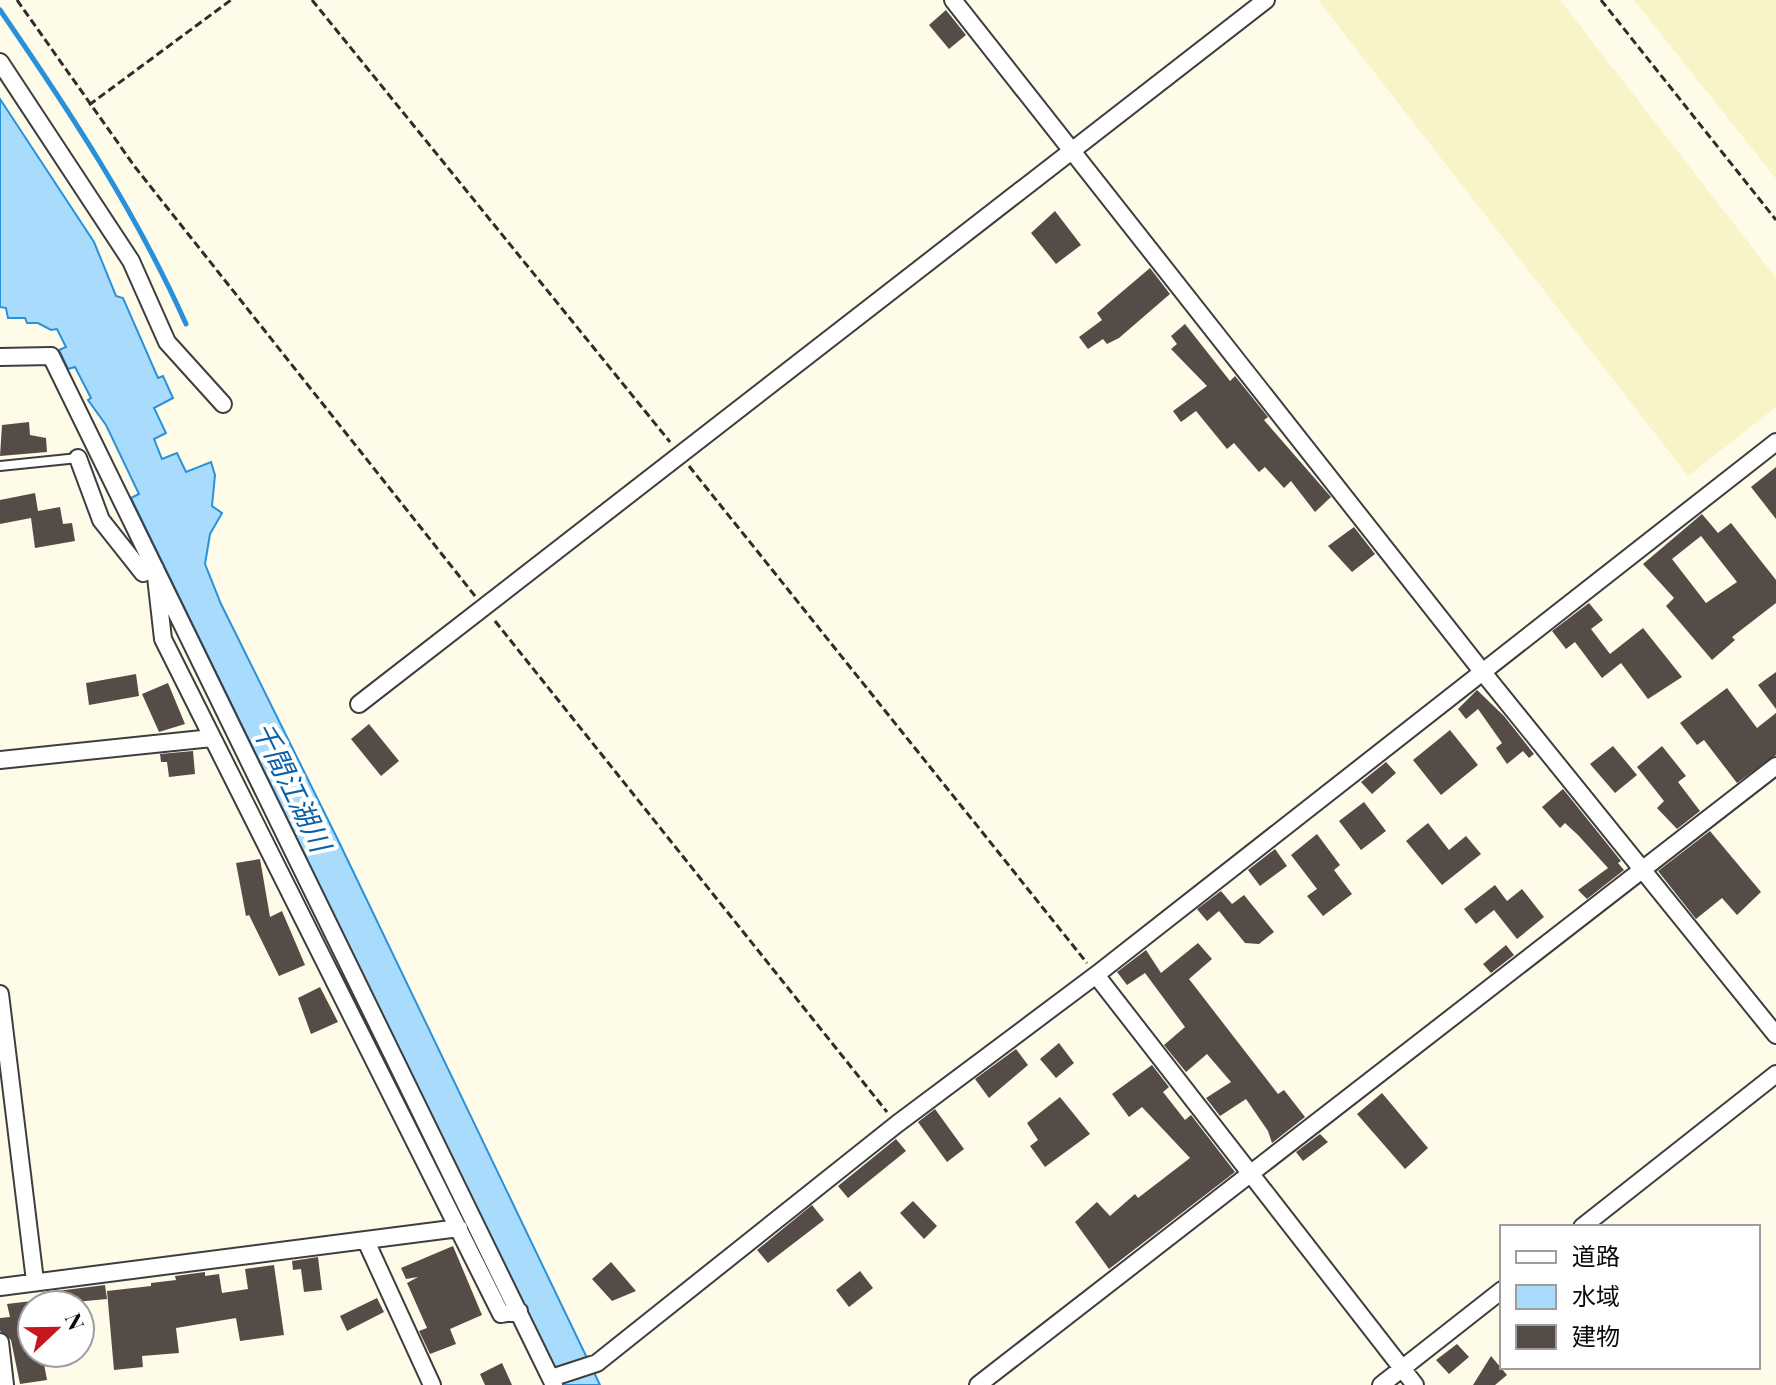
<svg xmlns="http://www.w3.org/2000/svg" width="1776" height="1385" font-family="'Playfair Display','Noto Sans JP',serif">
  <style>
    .farmland { fill: #f8f4c7 }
    .water { fill: #a9dcfc; stroke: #2991da; stroke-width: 2 }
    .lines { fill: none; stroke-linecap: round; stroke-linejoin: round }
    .stream { stroke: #2991da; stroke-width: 5 }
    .building { fill: #554c47; fill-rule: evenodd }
    .service-casing { stroke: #3e3e3e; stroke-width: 12 }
    .minor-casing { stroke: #3e3e3e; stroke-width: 20 }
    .path { stroke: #2d2d2d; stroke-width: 3; stroke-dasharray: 8 4; stroke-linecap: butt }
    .service { stroke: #fff; stroke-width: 8 }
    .minor { stroke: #fff; stroke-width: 16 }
    .labels { text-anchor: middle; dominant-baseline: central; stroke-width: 8; stroke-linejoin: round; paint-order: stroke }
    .water-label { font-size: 28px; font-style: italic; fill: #0a61a7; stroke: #fff }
  </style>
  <rect width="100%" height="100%" fill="#fffbe9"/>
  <path class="farmland" d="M1318,0H1560L1776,278V407L1688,476Z
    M1634,0H1776V179Z"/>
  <path class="water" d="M0,99L94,242L116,296L123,298L158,378L163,376L173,398L154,408L166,433L154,439L162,459L177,453L186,472L211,462L215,475L212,506L222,513L210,534L205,564L221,604L338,840L600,1385H563L131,498L139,494L106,425L88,400L91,398L75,367L68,369L59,350L66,347L57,329L51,330L38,323H27L25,318H8L6,308L0,307Z"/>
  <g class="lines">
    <path class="stream" d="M0,10C70,112 135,210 186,324"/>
  </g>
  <path class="building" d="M946,10L966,35L949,49L929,25Z
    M1055,211L1081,245L1056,264L1031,233Z
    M1150,268L1170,294L1119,338L1107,344L1103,339L1088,349L1079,337L1102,320L1097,313Z
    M1185,324L1230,381L1235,376L1268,417L1264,420L1331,497L1315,512L1291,481L1284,488L1265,467L1259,472L1234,443L1227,449L1196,411L1181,422L1173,411L1207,386L1171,349L1177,344L1171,336Z
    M29,422L30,435L46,438L47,452L0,456L2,425Z
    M1776,467V519L1751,487Z
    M35,493L38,511L60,507L63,524L72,523L75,541L35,548L31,518L0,524V500Z
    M1702,514L1718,533L1731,523L1776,580V603L1732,637L1735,640L1712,660L1666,606L1674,598L1643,564ZM1701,536L1737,582L1706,603L1672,559Z
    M1354,527L1375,554L1352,572L1328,546Z
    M1589,603L1603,620L1591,629L1610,654L1643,628L1682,677L1648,699L1621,663L1602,678L1575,642L1566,649L1552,631Z
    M1776,672V709L1758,685Z
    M136,674L139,696L89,705L86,683Z
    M168,683L185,724L159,732L142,694Z
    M1727,688L1757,728L1776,713V755L1737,783L1704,740L1697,745L1680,723Z
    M1477,690L1504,716L1534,754L1529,758L1523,751L1507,764L1496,748L1502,743L1478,709L1466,719L1458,709Z
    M369,724L399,761L381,776L351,739Z
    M1450,730L1478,765L1441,795L1413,760Z
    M1613,746L1637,775L1615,793L1590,764Z
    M1662,746L1686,776L1678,782L1700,811L1677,829L1657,808L1664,801L1637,767Z
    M193,751L195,774L169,777L167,762H161L160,754Z
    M1386,762L1396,773L1372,794L1361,782Z
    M1563,789L1621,861L1618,863L1624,870L1587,899L1578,890L1608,868L1578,835L1565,823L1560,828L1542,807Z
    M1364,802L1386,831L1361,850L1339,821Z
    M1428,823L1449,850L1466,836L1481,854L1442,885L1406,841Z
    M1710,831L1761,892L1737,915L1722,898L1696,919L1658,871Z
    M1317,834L1340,865L1334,870L1352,894L1323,916L1307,896L1317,889L1291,855Z
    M1275,849L1287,866L1260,886L1248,870Z
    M260,859L270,917L282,911L305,965L279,976L249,915L246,916L236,863Z
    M1495,885L1507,901L1522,889L1544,917L1517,939L1494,910L1476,924L1464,909Z
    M1221,891L1232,904L1244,895L1274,932L1259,944L1245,943L1219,911L1207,921L1197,909Z
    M1198,943L1212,959L1189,979L1278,1094L1284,1090L1305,1117L1272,1143L1268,1131L1246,1099L1220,1116L1206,1098L1231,1082L1207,1054L1186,1072L1164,1045L1185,1027L1145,973L1127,985L1117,972L1146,950L1161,973Z
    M1506,945L1514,955L1491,973L1483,964Z
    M320,987L338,1022L311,1034L298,998Z
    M1059,1043L1074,1063L1056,1078L1040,1059Z
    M1016,1049L1028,1065L989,1098L975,1079Z
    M1152,1065L1169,1087L1163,1092L1185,1120L1191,1115L1235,1172L1109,1269L1075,1222L1097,1202L1110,1216L1135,1194L1138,1198L1190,1158L1142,1107L1129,1117L1112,1094Z
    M1382,1093L1428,1148L1405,1169L1357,1114Z
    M1060,1097L1090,1134L1045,1167L1030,1146L1038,1140L1027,1123Z
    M935,1109L964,1149L947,1162L918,1122Z
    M1320,1134L1328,1142L1303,1161L1296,1152Z
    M896,1139L906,1151L848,1198L838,1186Z
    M913,1201L937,1226L924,1239L900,1213Z
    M812,1205L824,1220L768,1263L757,1250Z
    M453,1246L482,1315L450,1329L456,1344L430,1354L419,1331L427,1328L407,1283L418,1277L406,1279L401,1268Z
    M318,1257L322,1290L304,1292L301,1269L293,1270L292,1261Z
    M611,1262L636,1291L612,1301L592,1279Z
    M274,1265L284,1335L240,1341L236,1318L176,1328L179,1353L142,1356L143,1367L114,1370L107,1291L151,1286V1283L176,1280L175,1276L205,1272V1276L219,1274L222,1293L248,1289L245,1269Z
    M860,1271L873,1288L849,1307L836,1290Z
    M105,1285L107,1299L43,1305L41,1293Z
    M377,1298L384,1312L347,1331L340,1316Z
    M32,1301V1353H42L47,1380L20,1384L11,1340L0,1331V1318L10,1317L7,1304Z
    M1457,1344L1469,1357L1449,1374L1436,1360Z
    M1491,1356L1507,1375L1495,1385H1473Z
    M502,1363L512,1385H485L480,1374Z"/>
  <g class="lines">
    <g class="service-casing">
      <path id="service" d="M0,466L78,458"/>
    </g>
    <g class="minor-casing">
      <path id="minor" d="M953,0L1481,670L1776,1035
        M0,62L131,261L167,342L223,404
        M0,357L51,356L554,1385
        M78,458L101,520L143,573L155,568L163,639L501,1314L519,1311
        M359,704L1266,0
        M0,760L212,738
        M1096,975L1415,1385
        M0,994L35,1281
        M1582,1227L1776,1074
        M366,1241L432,1385
        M0,1287L459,1228
        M0,1342L5,1385
        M551,1378L597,1363L897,1124L1096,975L1776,442
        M978,1385L1776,766
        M1381,1385L1502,1290"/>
    </g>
    <path class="path" d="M17,0L135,167L475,596
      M312,0L670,442
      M1601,0L1776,220
      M89,105L231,0
      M689,466L1087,963
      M495,621L887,1112"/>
    <use href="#service" class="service"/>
    <use href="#minor" class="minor"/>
  </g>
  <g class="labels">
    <g class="water-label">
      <text transform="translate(293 786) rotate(64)">千間江湖川</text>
    </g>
  </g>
  <rect x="1500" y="1225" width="260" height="144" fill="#ffffff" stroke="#9d9d9d" stroke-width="2"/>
  <rect x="1516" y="1251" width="40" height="12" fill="#ffffff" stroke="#9d9d9d" stroke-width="2"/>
  <text x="1572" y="1265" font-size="24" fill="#0b0b0b">道路</text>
  <rect x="1516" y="1285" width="40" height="24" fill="#a9dcfc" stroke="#9d9d9d" stroke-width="2"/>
  <text x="1572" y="1305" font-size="24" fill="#0b0b0b">水域</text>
  <rect x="1516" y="1325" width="40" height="24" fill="#554c47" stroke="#9d9d9d" stroke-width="2"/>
  <text x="1572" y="1345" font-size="24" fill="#0b0b0b">建物</text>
  <g transform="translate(56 1329) rotate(68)"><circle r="38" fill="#ffffff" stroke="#9d9d9d" stroke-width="2"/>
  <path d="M0-6L14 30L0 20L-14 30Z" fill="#c7171e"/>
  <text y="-12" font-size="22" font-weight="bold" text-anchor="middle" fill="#0b0b0b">N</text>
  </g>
</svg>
